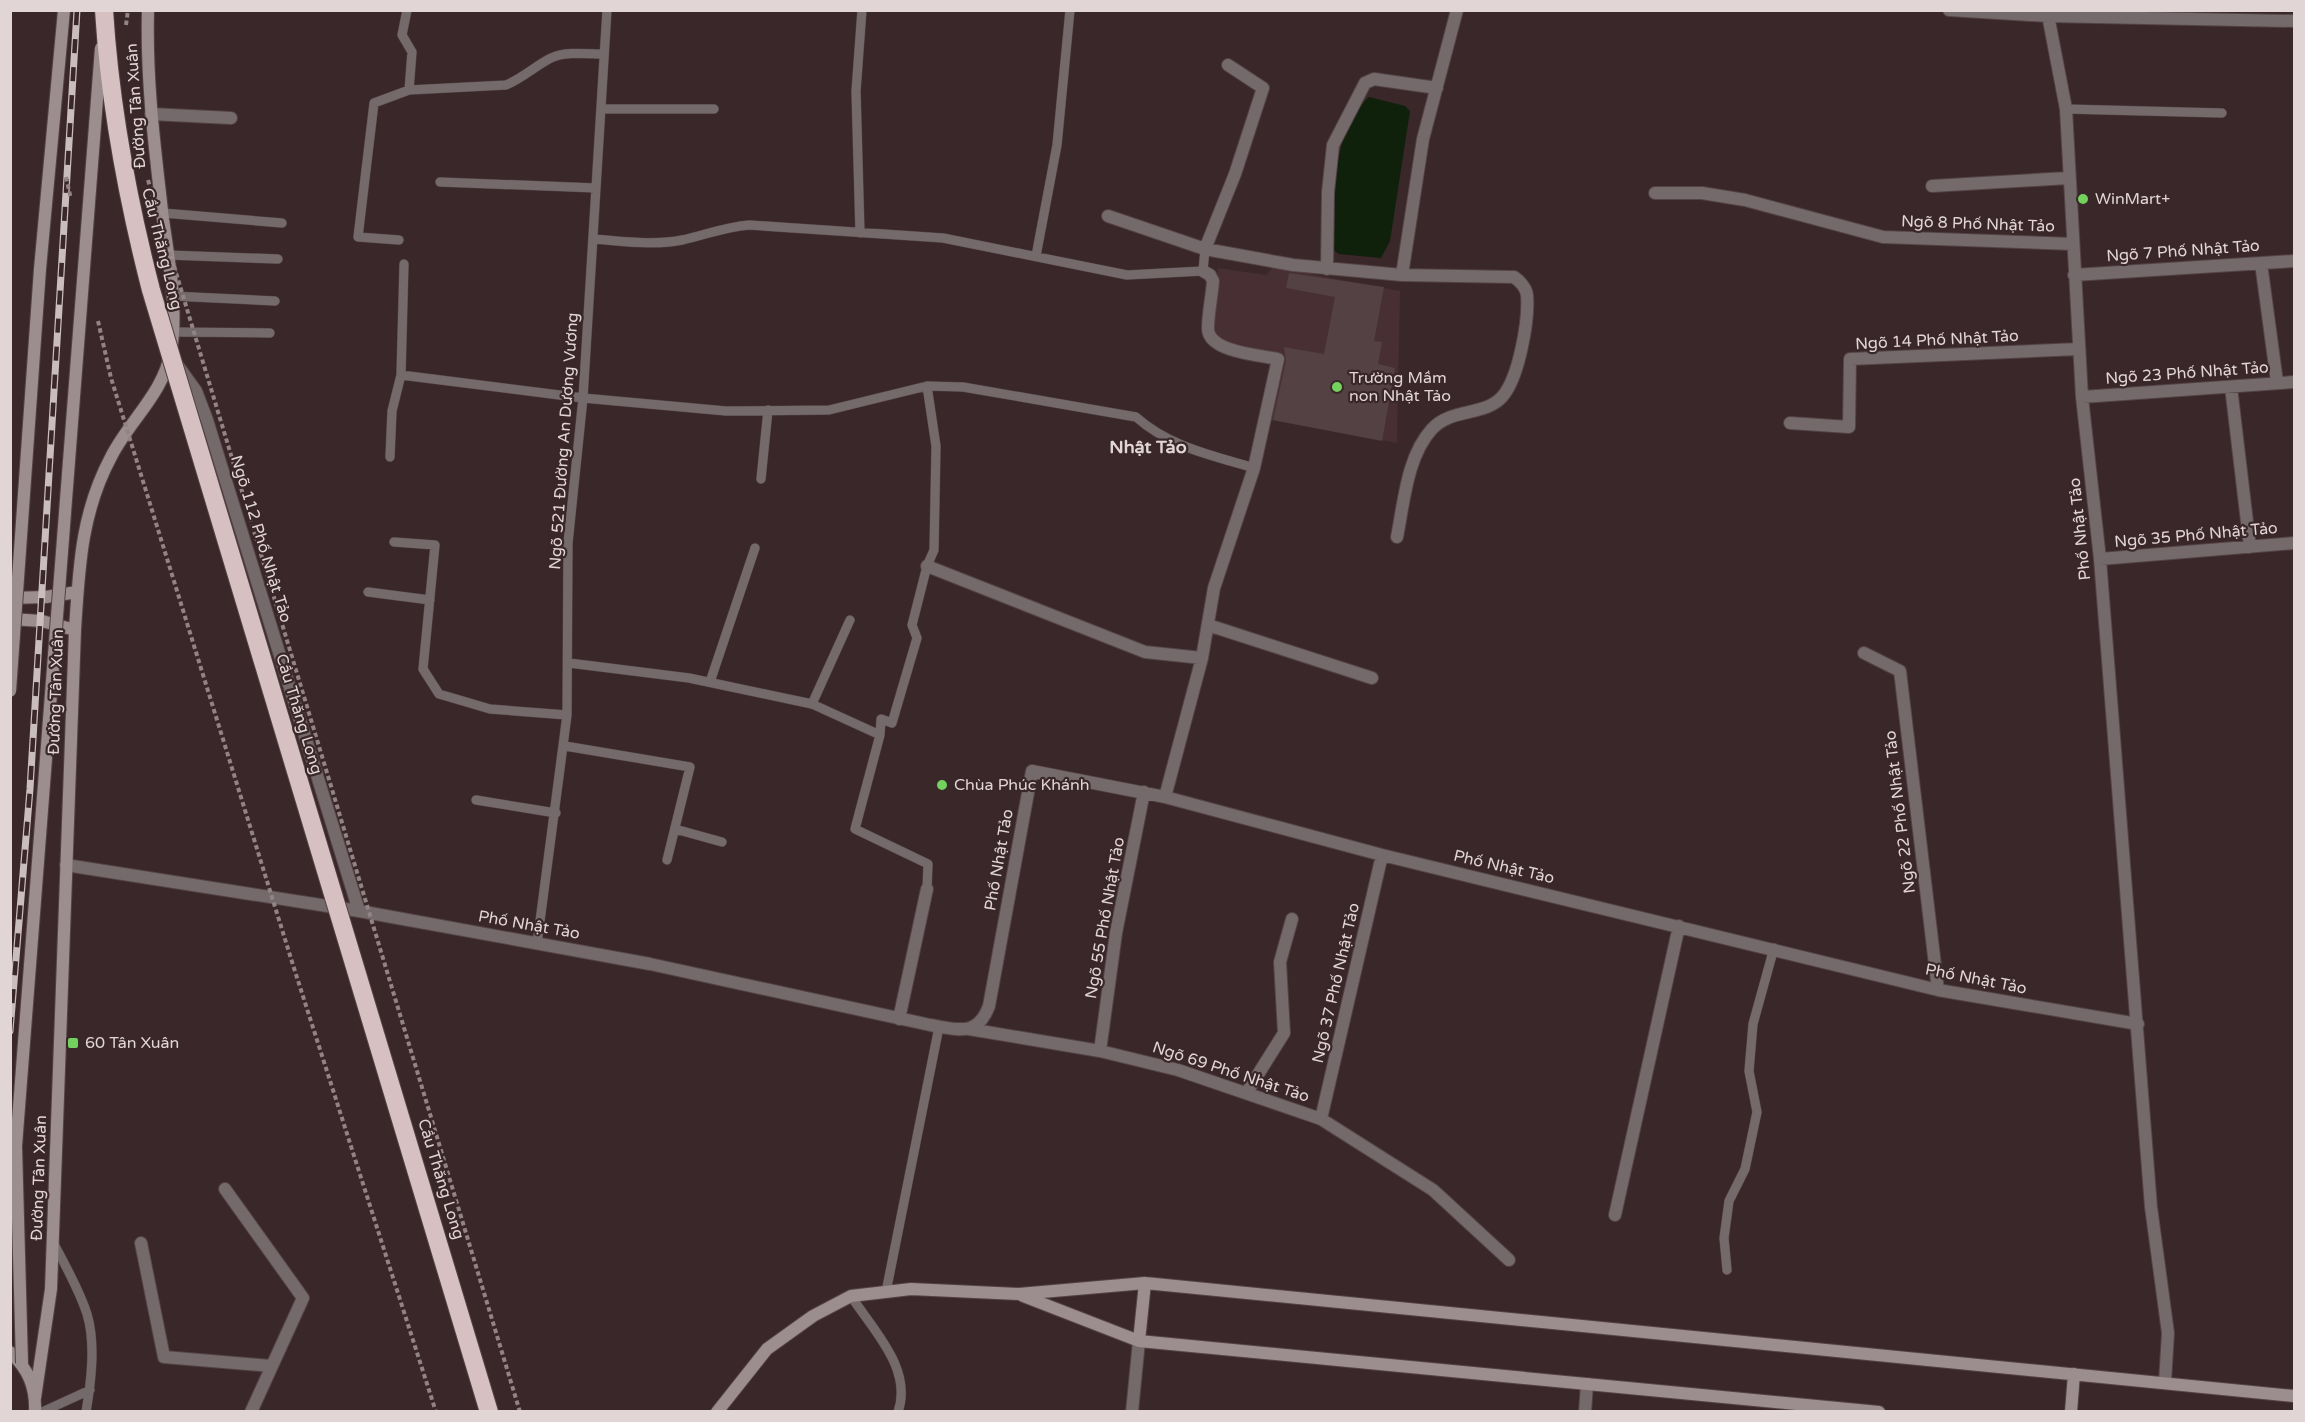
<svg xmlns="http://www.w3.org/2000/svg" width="2305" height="1422" font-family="'Varela Round',sans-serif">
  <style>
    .built { fill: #482f33 }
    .water { fill: #0f200b }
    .building { fill: #544143 }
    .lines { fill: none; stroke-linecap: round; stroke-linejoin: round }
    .lane-casing { stroke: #544345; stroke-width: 10 }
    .street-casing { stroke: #544345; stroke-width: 14 }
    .secondary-casing { stroke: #544345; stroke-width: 14 }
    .lane { stroke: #746a6b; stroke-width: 9 }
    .street { stroke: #746a6b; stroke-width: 12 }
    .secondary { stroke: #9c8d8f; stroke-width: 12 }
    .rail-casing { stroke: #cabdbe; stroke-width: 7 }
    .rail { stroke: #392729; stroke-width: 4.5; stroke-dasharray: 14; stroke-linecap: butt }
    .secondary-bridge-casing { stroke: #544345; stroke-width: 14; stroke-linecap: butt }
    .highway-bridge-casing { stroke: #544345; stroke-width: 20; stroke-linecap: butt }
    .path-bridge { stroke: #928384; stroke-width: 4; stroke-dasharray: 4.5 3; stroke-linecap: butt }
    .secondary-bridge { stroke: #9c8d8f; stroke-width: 12 }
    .highway-bridge { stroke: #d7c0c2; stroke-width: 18 }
    .poi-dot { fill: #72d25d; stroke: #392729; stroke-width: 2 }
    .labels { text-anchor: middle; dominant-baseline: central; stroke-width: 4.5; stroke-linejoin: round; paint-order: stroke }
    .street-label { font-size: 16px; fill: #e1d5d6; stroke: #392729 }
    .poi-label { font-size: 16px; fill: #e1d5d6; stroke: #392729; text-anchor: start }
    .neighbourhood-label { font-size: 18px; font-weight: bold; fill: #e1d5d6; stroke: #392729 }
  </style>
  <rect width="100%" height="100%" fill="#392729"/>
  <path class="built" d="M1274,267L1400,291L1397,443L1270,420L1282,354L1221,342L1213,328L1218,268L1266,275Z"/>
  <path class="water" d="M1369,97L1405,106L1410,111L1390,241L1381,258L1339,254L1332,249C1332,203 1332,130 1369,97Z"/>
  <path class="building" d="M1289,273L1384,287L1374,341L1382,342L1378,364L1395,368L1382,441L1273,420L1286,361L1284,347L1324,354L1335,297L1286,288Z"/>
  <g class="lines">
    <g class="lane-casing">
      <path id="lane" d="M407,10L402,35L412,52L409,90
        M601,109H714
        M2066,109L2222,113
        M440,182L596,188
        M163,213L282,223
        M860,233L856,91L862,10
        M593,239C622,241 653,246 682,240C705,235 725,227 749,225L943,238L1127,275L1203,271L1205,249
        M399,240L358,237L374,103L409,90L506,85C523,78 535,66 551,58C567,51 588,54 604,54
        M168,255L278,259
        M1036,256L1057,145L1070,10
        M172,296L275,301
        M173,332L270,333
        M401,375L583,398L726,411L829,410L927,386L963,387L1136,417C1170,447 1211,455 1254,468
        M927,386L936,446L934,550L927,566L912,625L917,638L892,723L881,719L880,735L855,829L928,864L927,889
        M390,457L392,411L401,375L404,264
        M761,479L768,410
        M394,542L435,545L423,669L439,694L490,709L567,715
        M368,592L430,600
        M569,663L689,678L812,704L880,735
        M710,682L755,548
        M812,704L850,620
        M565,746L690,767L667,860
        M476,800L556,813
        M675,829L722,842
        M537,944L567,715L568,543L583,398L607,10
        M53,1242C65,1265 79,1289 87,1314C96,1344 91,1382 86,1412
        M1727,1270L1724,1238L1729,1201L1745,1169L1757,1112L1749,1071L1753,1024L1774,948
        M886,1292L939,1027
        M851,1296C873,1330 913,1369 898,1412
        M42,1412L90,1390"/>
    </g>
    <g class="street-casing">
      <path id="street" d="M1949,10L2048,16L2294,21
        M2047,10L2066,109L2082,397L2100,559L2151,1207L2168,1333L2165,1382
        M151,114L231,118
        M1932,186L2068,178
        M1655,193H1702L1745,200L1883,237L2073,244
        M1108,216L1205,249L1293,265L1402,275L1423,139L1457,10
        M1205,249L1235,174L1263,88L1228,65
        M2261,263L2277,382
        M1327,269L1328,192L1333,145L1365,83L1374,79L1437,88
        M2074,275L2294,261
        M178,366L196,391L207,420L359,911
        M2231,387L2250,547
        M2082,397L2294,382
        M1790,423L1849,427L1850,359L2079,349
        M1397,537C1404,502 1407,456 1432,429C1451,408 1485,416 1502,397C1519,378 1529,320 1527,295C1526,287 1521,282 1514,277L1402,275
        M2100,559L2294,543
        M927,566L1145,652L1202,658
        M1208,625L1372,678
        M1864,653L1900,671L1938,990
        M1165,797L1202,658L1214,588L1254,468L1278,359C1259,355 1209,352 1208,329C1208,313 1212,296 1213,281L1210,275L1203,271
        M66,865L359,911L650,964L930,1025C957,1029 977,1038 989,1006L1032,771L1165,797L1382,855L1938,990L2138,1024
        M899,1019L927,889
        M969,1029L1100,1051L1178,1070L1321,1119L1433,1190L1509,1260
        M1100,1051L1116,933L1144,792
        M1247,1092L1284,1033L1280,962L1292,919
        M1321,1119L1382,855
        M225,1189L303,1298L251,1412
        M1615,1215L1679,926
        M141,1243L164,1357L271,1366
        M1132,1412L1139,1341
        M1585,1412L1587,1384"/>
    </g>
    <g class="secondary-casing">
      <path id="secondary" d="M10,598L46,597L77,592
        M10,619L42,621L75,630
        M1023,1296L1139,1341L1879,1412
        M1139,1341L1145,1283
        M10,1352C28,1369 36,1386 35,1412
        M35,1398L51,1289L75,630C79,568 81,513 111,457C129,421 164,393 171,351C178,308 169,262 163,219C155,150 146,81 148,10
        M717,1412L767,1349L813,1316L851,1296L911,1289L1019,1294L1145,1283L2294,1396
        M2071,1412L2074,1374"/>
    </g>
    <use href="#lane" class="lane"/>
    <use href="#street" class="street"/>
    <use href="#secondary" class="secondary"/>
    <g class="rail-casing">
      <path id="rail" d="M10,1031L30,789L77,10"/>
    </g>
    <use href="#rail" class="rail"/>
    <g class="secondary-bridge-casing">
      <path id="secondary-bridge" d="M10,691L40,269L64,10
        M22,1363L16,1146L101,48"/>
    </g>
    <g class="highway-bridge-casing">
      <path id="highway-bridge" d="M104,10C110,106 127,197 151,290L489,1412"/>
    </g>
    <path class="path-bridge" d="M126,25L128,10
      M66,177L71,199
      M148,180L520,1412
      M98,321L111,378L293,965L436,1412"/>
    <use href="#secondary-bridge" class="secondary-bridge"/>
    <use href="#highway-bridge" class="highway-bridge"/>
  </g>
  <g class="poi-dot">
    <circle cx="2083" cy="199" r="6"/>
    <circle cx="1337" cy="387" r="6"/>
    <circle cx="942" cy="785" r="6"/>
    <rect x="67" y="1037" width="12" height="12" rx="3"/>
  </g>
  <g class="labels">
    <g class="street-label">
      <text transform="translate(136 106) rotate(-94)">Đường Tân Xuân</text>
      <text transform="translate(1978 224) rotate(2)">Ngõ 8 Phố Nhật Tảo</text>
      <text transform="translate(162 249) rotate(76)">Cầu Thăng Long</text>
      <text transform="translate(2183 251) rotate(-4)">Ngõ 7 Phố Nhật Tảo</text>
      <text transform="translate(1937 340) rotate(-3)">Ngõ 14 Phố Nhật Tảo</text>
      <text transform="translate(2187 373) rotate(-4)">Ngõ 23 Phố Nhật Tảo</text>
      <text transform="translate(564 441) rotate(-86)">Ngõ 521 Đường An Dương Vương</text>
      <text transform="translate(2080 529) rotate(-96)">Phố Nhật Tảo</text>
      <text transform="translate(2196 535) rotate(-5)">Ngõ 35 Phố Nhật Tảo</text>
      <text transform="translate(261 539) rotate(73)">Ngõ 112 Phố Nhật Tảo</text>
      <text transform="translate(56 692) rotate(-88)">Đường Tân Xuân</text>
      <text transform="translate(299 714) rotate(73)">Cầu Thăng Long</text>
      <text transform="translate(1900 812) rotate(-97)">Ngõ 22 Phố Nhật Tảo</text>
      <text transform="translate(999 860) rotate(-80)">Phố Nhật Tảo</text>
      <text transform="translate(1504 867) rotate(13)">Phố Nhật Tảo</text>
      <text transform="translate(1105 918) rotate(-80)">Ngõ 55 Phố Nhật Tảo</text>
      <text transform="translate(529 925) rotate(10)">Phố Nhật Tảo</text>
      <text transform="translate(1976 979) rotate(11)">Phố Nhật Tảo</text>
      <text transform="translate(1336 983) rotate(-77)">Ngõ 37 Phố Nhật Tảo</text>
      <text transform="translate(1231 1072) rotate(18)">Ngõ 69 Phố Nhật Tảo</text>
      <text transform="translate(39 1178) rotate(-88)">Đường Tân Xuân</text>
      <text transform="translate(441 1179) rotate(73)">Cầu Thăng Long</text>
    </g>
    <g class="poi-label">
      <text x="2095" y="199">WinMart+</text>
      <text x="1349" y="378">Trường Mầm<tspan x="1349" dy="18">non Nhật Tảo</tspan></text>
      <text x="954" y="785">Chùa Phúc Khánh</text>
      <text x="85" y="1043">60 Tân Xuân</text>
    </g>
    <g class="neighbourhood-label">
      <text x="1148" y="447">Nhật Tảo</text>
    </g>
  </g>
  <rect width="2305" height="1422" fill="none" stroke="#e1d5d6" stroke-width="24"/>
</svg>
